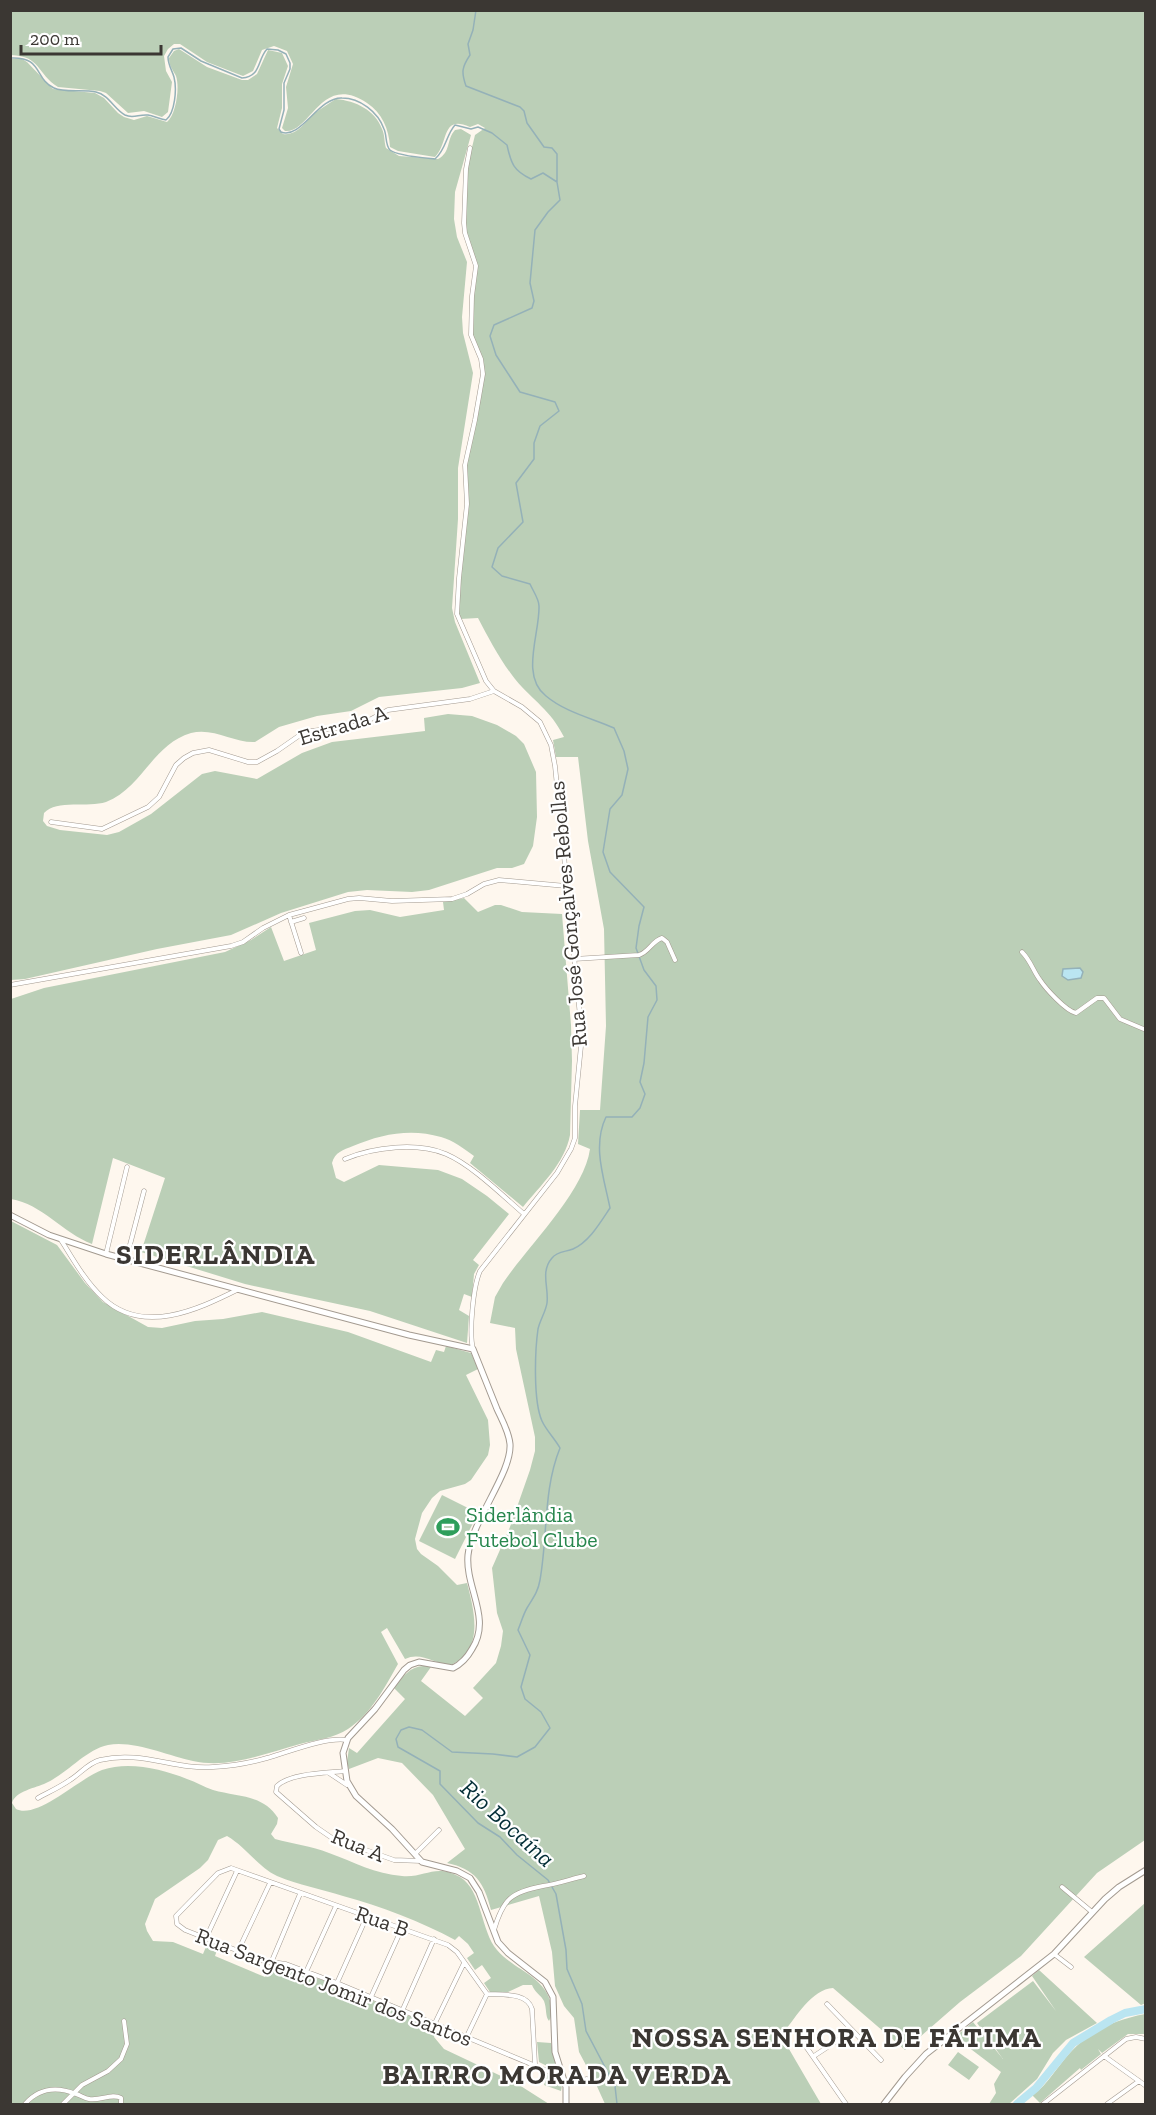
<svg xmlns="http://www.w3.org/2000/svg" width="1156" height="2115" font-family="'Zilla Slab',serif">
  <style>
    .green { fill: #bbcfb7 }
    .water { fill: #bae5f1; stroke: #94b1b8; stroke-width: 1.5 }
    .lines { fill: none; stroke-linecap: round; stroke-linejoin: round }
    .stream { stroke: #94b1b8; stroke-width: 1.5 }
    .river { stroke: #bae5f1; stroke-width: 8 }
    .street-casing { stroke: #a39a90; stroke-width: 5 }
    .secondary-casing { stroke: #a39a90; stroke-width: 7 }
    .street { stroke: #fff; stroke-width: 4 }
    .secondary { stroke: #fff; stroke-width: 5 }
    .labels { text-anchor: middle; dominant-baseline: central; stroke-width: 4.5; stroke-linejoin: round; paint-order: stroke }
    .street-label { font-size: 22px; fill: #3b3733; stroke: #fff }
    .leisure-label { font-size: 22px; fill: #27864d; stroke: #fff; text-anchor: start }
    .water-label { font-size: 24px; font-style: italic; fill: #042e37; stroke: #fff }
    .district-label { font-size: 28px; font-weight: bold; letter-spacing: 1.5px; fill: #3b3733; stroke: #fff }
  </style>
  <rect width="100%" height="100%" fill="#fef7ee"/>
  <path class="green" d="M10,11H1145V1840L1097,1873L1021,1956L960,2002L905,2050L833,1988C812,1989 796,2017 784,2032L782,2037L821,2104H605L595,2082L579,2052L574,2018L564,2006L555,1986L552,1952L539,1896L491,1910C484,1882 475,1869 447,1863L465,1849L433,1795L402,1763L378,1758L349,1769L347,1762L349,1748L357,1753L405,1699L394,1688C403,1675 414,1662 431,1667L421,1681L465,1716L483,1698L473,1688L496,1663L501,1646L503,1631L497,1613L492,1568L510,1527L530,1470L535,1451V1437L516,1349L515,1328L490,1323L495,1297L503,1283C528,1246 584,1192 590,1149L578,1144L580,1110H600L606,1026L604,929L588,841L578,757H556L553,740L564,737C550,709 534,702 515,679C500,660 489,639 478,618L460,619L458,608L468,502L466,467L484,373L473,335V295L477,265L466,233L465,223L467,168L475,135L485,128L478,124L470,127C441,114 449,143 435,157L398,151L390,147C389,129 382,113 367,103C321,72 311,133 285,131L282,128L288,108L286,87L293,64L287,51L274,46L262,50L253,71L243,76L207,62L180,44H174L168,49L164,56L166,71L172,82L168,112L162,117L144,111L128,113L106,93L100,91L58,87C37,74 41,56 11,55Z
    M179,49L207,67L242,80H248L257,74L268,50L282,53L288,66L282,84V108L277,128L283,134C298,136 305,121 315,113C322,108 329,103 336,99C356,101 375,110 382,129C385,135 384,142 386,148L399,156L438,159C451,152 446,140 455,130L461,129L471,135L455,192L454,219L457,237L467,262L462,317L463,333L473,373L458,468V519L452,608L455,622L480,683L462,688L379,697L351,711L317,716L279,727L255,742C234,743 213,727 191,733C153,744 142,788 106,802C88,808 57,799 44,813L43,821L47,826L60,830L107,835L119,832L151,814L202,774L215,771L257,779L302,753L332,742L425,731L424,718L448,714L472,716L497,725L516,736L524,744L536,772L537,817L533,846L524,864L512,868H497L429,890L412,892L367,890L348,892L281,913L231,935L157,949L25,979L11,980V59H22L27,62L53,89L95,93L104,98L118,113L124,117L134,120L147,116L167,122C176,115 180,87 176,76C173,70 169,66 169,58L174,51Z
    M464,898L478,912L495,905H501L522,912L562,914L571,1025L572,1061L570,1135C565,1163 540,1186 523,1207L470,1163L474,1156C464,1149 453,1140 441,1137C411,1128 381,1134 353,1146C343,1150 335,1152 332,1163L336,1178L344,1182L379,1165L438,1170L462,1179L487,1196L509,1214L473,1260L479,1265L474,1274L472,1297L464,1294L459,1310L469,1316L467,1343L370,1311L245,1284L141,1252L165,1178L113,1158L92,1244C63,1233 42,1204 11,1199V999L44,988L225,952L251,940L271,927L284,961L316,950L309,923L355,911L370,910L400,917L444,910L443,902Z
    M11,1221L57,1245L85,1283L103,1302L148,1327L162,1328L195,1321L223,1319L262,1312L348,1332L431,1362L436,1350L444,1352L446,1346L471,1353L478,1369L466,1375L488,1420L490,1445L488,1455L471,1480L465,1484L440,1491L432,1498L422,1513L415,1539L417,1549L421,1554L438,1566L457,1585L467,1583C474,1610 485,1650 451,1665C434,1664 421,1651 405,1659L387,1628L381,1632L398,1664C385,1687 371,1714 348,1729C335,1738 315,1740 300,1744C266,1753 230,1769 193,1761C168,1756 134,1740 108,1745C85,1750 68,1773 46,1783C36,1788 15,1791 12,1803L16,1809C37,1820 81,1777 102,1770C129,1761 161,1769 187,1779C196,1782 204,1787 213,1790C237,1797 263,1794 278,1818L277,1824L271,1834L275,1839C293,1844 311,1846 329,1853C354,1862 375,1874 402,1876C426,1878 435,1863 460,1877C482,1890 481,1932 497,1950C514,1970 545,1976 551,2004C552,2010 552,2016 549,2021C545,2016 547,2009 544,2001C541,1995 535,1993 532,1985H523L508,1992H490L484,1983L491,1978L482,1965L475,1970L467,1958L474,1953L468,1944L459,1936L455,1940C422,1922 380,1906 343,1896C321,1889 299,1885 277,1876C257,1866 246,1847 227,1836L218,1840L208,1860L200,1868L155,1899L145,1924L147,1931L153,1941L173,1942L203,1954L208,1942L218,1947L215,1956L265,1977L270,1967H281L323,1980L436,2027L434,2037L444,2049L516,2083L549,2104H11Z
    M442,1495L478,1513L455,1559L419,1541Z
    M1145,1903L1146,2003L1141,2005L1084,1957Z
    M1039,1970L1097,2023L1066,2040L1053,2053L1037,2079L1009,2104H989L996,2093L994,2084L1001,2072L955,2037L973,2022L1003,2059L977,2023L1033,1981L1056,2011L1032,1976Z
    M1145,2014V2034H1128L1102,2053L1098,2049L1101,2054L1081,2070L1080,2068L1040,2103L1032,2095C1045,2087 1050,2077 1060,2065C1083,2034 1109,2021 1145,2014Z
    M537,2042L551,2043L557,2071L539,2062Z
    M958,2052L979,2067L969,2080L948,2065Z
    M548,2073C558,2076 564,2080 561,2091L544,2085Z"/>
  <path class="water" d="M1080,968L1083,972L1081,978L1068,980L1062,976L1063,969Z"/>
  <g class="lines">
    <path class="stream" d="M476,10L473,30L468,44L470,55C462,67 461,72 466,86L520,107L524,111L527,123L544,147L552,148L557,154V182
      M10,58C43,56 34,79 54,88C64,93 84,89 96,92C109,95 114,109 125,115C133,119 139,114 148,115C154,116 159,119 166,120C175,113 177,89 174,77C172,70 168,65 168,57L173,49L181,48L201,61L242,78C261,77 257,60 267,49L278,50L286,54L290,63V69L284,83V110L279,129L281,132C301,140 318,97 342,98C360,98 378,112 384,129C387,135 385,145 390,150C397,156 426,158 435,159C446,150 446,135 455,125L471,129L478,127L492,133L507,145C511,164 514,171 531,179L543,173L557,182L560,200L548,212L535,230L530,283L534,301L532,308L494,325L490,336L496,355L520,392L555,402L559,411L540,426L534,443V459L516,483L523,522L498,548L492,567L502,576L530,584C533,591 539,599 539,606C540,633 520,676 546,696C565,712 591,718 614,728L624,751L628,769L622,795L610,809L603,852L610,872L644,907L639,926L636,948L644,970L656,986L657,1000L648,1017L644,1063L640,1082L645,1094L640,1108L632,1117H606C592,1146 604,1178 610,1208C600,1223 589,1242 573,1249C566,1252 557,1251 552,1258C540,1272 549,1287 547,1303C546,1311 540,1320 538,1329C535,1350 533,1401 542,1421C546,1430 555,1439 560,1448C543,1490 548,1535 540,1580C538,1592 533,1598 527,1608C523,1615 521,1623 518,1630L530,1655L521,1687L525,1699L541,1712L550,1728L535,1747L517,1757L493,1754L452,1752L422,1730L409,1727L401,1730L396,1739L398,1747L440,1771V1784L478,1823L500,1837L517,1855L548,1880L556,1894L566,1950L567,1969L582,2004L586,2031L615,2086L617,2104"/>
    <path class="river" d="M1017,2104L1036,2088L1073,2043L1111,2020L1125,2013L1146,2009"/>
    <g class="street-casing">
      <path id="street" d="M470,148L466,169L464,223L465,233L476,266L472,296L471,335L481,359L483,374L475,420L465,465L467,504L459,578L457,614L486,681L494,691L522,707L540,722L551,745L555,766L582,1036L575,1106V1138L571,1149L557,1173L480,1271C473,1287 469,1332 473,1349
        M51,822L102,829L148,807L159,797L176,765L184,758L193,753L209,750L248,762H257L277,751L300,735L311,731L360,725L388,710L470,699L494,691
        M289,915L301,953
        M291,922L304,918
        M1022,952C1031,961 1033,971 1040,980C1046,989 1066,1011 1076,1013L1097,998H1104L1120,1019L1146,1030
        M574,959L639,955C649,952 652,941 662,938L667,942L675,960
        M10,985L231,946L243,942L263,928L289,915L348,899L359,898L392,901L452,899L467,894L484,884L499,880L566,886
        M345,1159C374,1147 417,1142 446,1154C472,1165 503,1196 524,1214
        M61,1240C73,1259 85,1281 102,1297C142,1336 197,1310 239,1289
        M106,1254L127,1167
        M126,1260L144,1191
        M345,1771C327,1773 290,1773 277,1786L276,1792L316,1827L332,1838L394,1860L421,1861
        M329,1773L347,1785
        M38,1798C49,1792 60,1787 70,1780C80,1774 88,1763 100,1760C142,1750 174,1770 213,1767C231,1766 250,1763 267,1758C289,1752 324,1737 347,1740
        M415,1854L439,1830
        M1062,1887L1092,1912
        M494,1930C503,1899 511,1892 543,1886C557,1884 571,1879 584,1876
        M206,1938L237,1871
        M238,1951L270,1883
        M1054,1954L1071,1967
        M271,1963L300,1894
        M306,1972L336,1906
        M337,1983L367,1916
        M371,1997L402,1928
        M827,2004L881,2060
        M403,2009L434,1939
        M435,2023L464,1963
        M467,2036L487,1994
        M800,2038L846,2104
        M814,2056L852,2031
        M1104,2056L1146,2086
        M535,2064L532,2009C527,1992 502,1995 487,1994L457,1952L448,1945L231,1868L218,1873L176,1916L177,1924L185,1930L264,1961L286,1964L337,1983L562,2077
        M564,2084L587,2079
        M25,2104C39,2088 56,2086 76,2094C80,2095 84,2098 89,2099C100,2101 112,2093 121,2098V2104
        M63,2104L82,2085L108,2071L121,2059L127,2044L124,2021
        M1043,2104L1126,2039L1136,2037L1146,2039
        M1107,2104L1139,2081"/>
    </g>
    <g class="secondary-casing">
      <path id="secondary" d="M10,1215L49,1235L106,1254L409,1335L473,1349C481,1369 489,1389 497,1409C502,1420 509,1432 510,1444C512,1473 472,1520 468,1555C465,1588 492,1618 472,1649C467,1658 461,1664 453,1668L419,1662L410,1665L404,1670L375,1709L348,1738L343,1753L347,1781L356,1796L392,1829L422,1862L457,1871L470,1878L479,1892L498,1942L508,1953L545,1982L553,1997L555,2052L566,2087V2104
        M884,2104L905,2077L926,2054L1054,1954L1105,1899L1119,1887L1146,1870"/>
    </g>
    <use href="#street" class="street"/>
    <use href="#secondary" class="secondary"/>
  </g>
  <defs>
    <g id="stadium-bare" transform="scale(1.8)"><path d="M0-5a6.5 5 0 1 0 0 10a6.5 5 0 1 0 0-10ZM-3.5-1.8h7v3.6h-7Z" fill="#2e9e5b" stroke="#fff" stroke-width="2.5" paint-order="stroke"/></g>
  </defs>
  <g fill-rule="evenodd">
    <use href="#stadium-bare" x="448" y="1527"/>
  </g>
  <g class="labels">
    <g class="street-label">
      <text transform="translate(343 725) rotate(-17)">Estrada A</text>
      <text transform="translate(568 914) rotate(-95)">Rua José Gonçalves Rebollas</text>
      <text transform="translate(358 1845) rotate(22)">Rua A</text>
      <text transform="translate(382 1921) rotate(19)">Rua B</text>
      <text transform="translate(334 1987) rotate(21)">Rua Sargento Jomir dos Santos</text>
    </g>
    <g class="leisure-label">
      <text x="466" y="1514">Siderlândia<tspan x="466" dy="25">Futebol Clube</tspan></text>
    </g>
    <g class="water-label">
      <text transform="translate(508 1823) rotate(42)">Rio Bocaína</text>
    </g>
    <g class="district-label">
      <text x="216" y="1254">SIDERLÂNDIA</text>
      <text x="837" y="2037">NOSSA SENHORA DE FÁTIMA</text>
      <text x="557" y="2074">BAIRRO MORADA VERDA</text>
    </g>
  </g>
  <rect width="1156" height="2115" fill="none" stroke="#3b3733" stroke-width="24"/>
  <path d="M21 45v9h140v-9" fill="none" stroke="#3b3733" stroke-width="3"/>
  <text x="30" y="45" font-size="18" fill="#3b3733" stroke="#ffffff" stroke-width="4.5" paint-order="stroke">200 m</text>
</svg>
